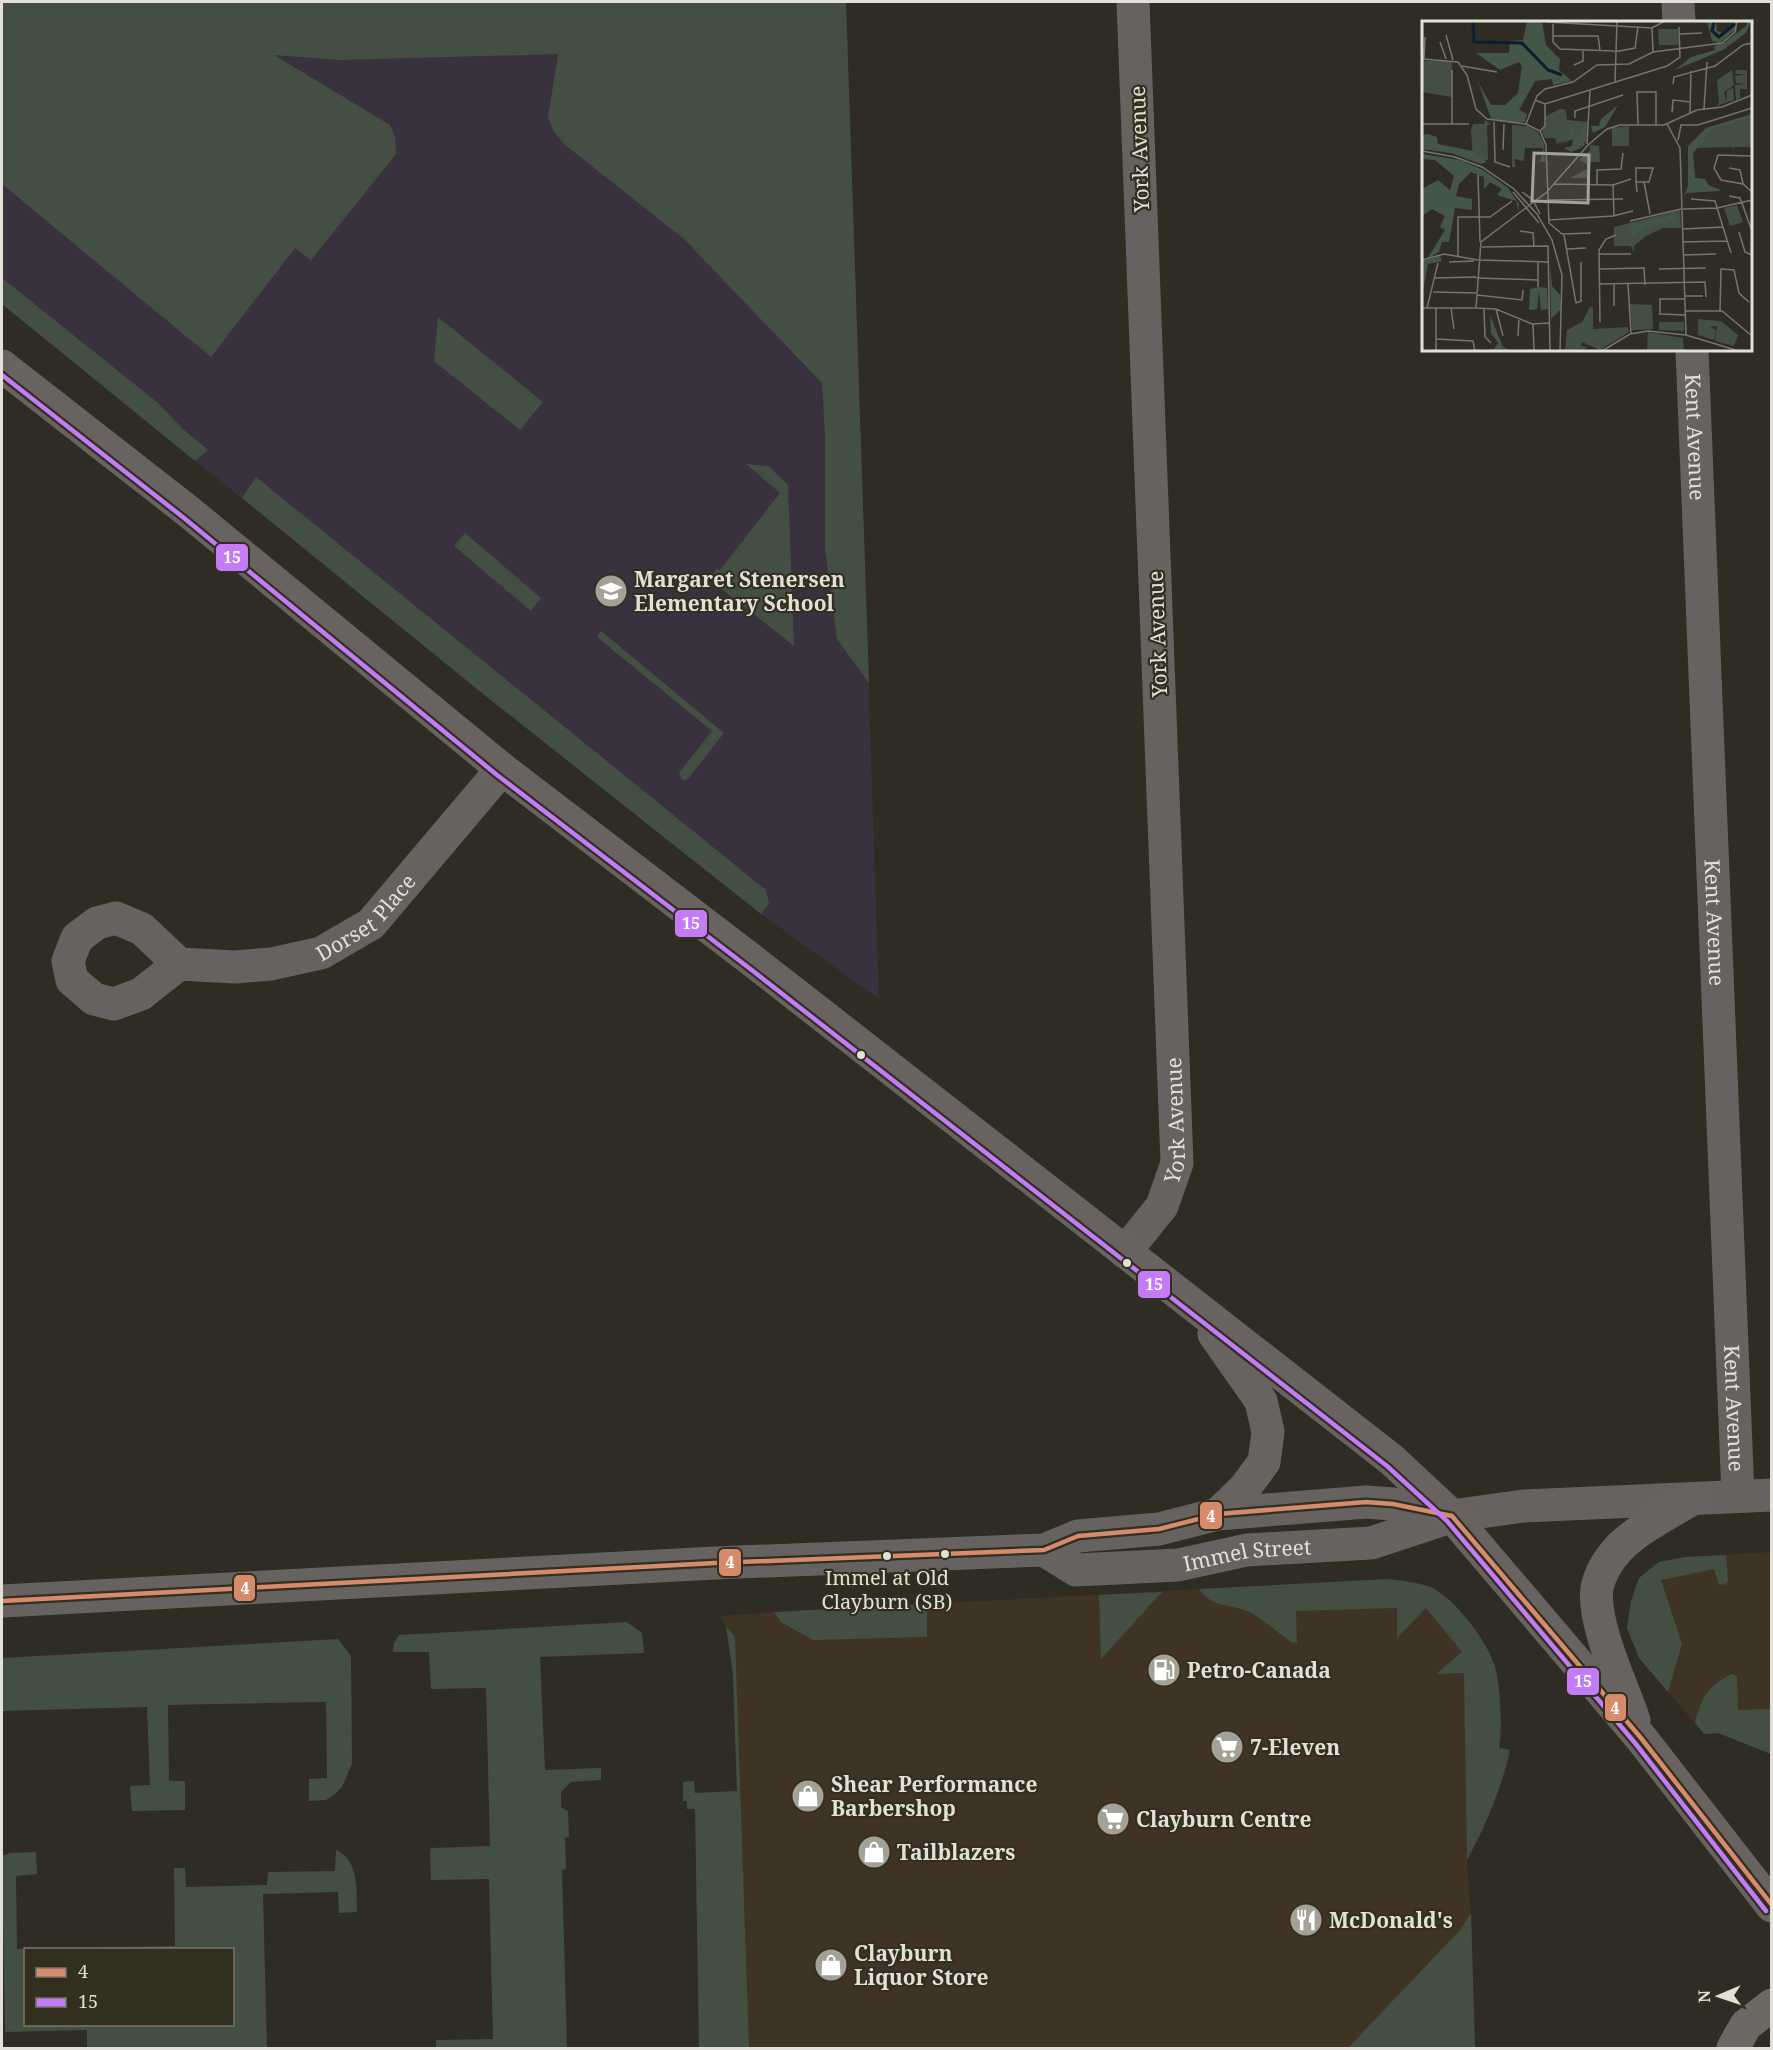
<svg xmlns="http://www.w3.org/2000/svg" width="1773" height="2050" font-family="'Noto Serif',serif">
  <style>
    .commercial { fill: #3e3325 }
    .education { fill: #3a313e }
    .green { fill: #444f44; fill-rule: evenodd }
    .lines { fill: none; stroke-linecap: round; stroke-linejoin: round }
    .minor { stroke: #666260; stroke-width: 33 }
    .tertiary { stroke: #666260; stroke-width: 33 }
    .secondary { stroke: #686360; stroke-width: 33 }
    .motorway { stroke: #6d6864; stroke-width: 33 }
    .bus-1-casing { stroke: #332f20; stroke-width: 9 }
    .bus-2-casing { stroke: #332f20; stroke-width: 9 }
    .bus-1 { stroke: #d58b6c; stroke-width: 4.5 }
    .bus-2 { stroke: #c47bf8; stroke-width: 4.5 }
    .bus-dot { fill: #e3e1d7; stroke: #332f20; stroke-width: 2 }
    .labels { text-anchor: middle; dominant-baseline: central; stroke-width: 4.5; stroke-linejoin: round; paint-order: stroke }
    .bus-label { font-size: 20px; fill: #e3e1d7; stroke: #332f20 }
    .street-label { font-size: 21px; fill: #e3e1d7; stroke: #332f20 }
    .poi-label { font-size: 21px; font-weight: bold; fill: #e3e1d7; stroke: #332f20; text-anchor: start }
    .inset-river { fill: none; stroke: #0c1d2b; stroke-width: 3 }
    .inset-road { fill: none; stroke: #77746c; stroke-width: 1.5 }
    .view { fill: #a4a298; fill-opacity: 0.15; stroke: #a4a298; stroke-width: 3 }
    .inset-edge { fill: none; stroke: #e3e1d7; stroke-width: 3 }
    .line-badge { stroke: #332f20; stroke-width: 2 }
    .badge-label { font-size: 16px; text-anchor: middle; font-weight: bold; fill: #fff }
  </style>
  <rect width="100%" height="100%" fill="#2f2c24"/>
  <path class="commercial" d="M1771,1552V1754L1718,1733L1704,1734L1639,1658L1627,1628L1631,1601L1639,1578L1659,1562L1686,1557Z
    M1389,1579L1432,1587L1455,1605L1478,1633L1495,1665L1502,1729L1499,1748L1510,1750L1503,1778L1493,1805L1482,1832L1467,1860L1471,1913L1475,2048H745L733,1674L726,1626L720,1616L774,1612Z"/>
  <path class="education" d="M2,2H846L879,999L761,914L477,689L2,304Z"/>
  <path class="green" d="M2,2H846L869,683L837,639L825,549V434L822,383L684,239L564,144L554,132L548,118L558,54L340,60L274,55L390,125L395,137L396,154L311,260L295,248L211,357L2,184Z
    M2,278L158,403L182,428L208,450L195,461L2,304Z
    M438,317L543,402L520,430L434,361Z
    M746,464L768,466L788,485L794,646L709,579L717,569L720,570L780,493Z
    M256,477L766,890L769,904L761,914L477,689L242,498Z
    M465,533L541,598L531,611L454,546Z
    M601,631L724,733L687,780H682L679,773L712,731L597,637Z
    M1726,1555L1728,1582L1724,1585L1719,1584L1714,1569L1661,1580L1682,1644L1668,1692L1639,1658L1627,1628L1631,1601L1639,1578L1659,1562L1686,1557Z
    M1389,1579C1403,1581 1417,1582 1430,1587C1453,1596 1487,1641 1494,1664C1501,1684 1502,1727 1499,1748L1510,1750C1501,1789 1486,1825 1467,1860L1464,1673L1436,1674L1462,1652L1426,1608L1397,1638V1608L1296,1611L1297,1643L1291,1642C1278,1633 1266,1622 1253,1614C1235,1603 1213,1610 1199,1589Z
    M1162,1592L1101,1659L1099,1595Z
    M927,1604V1637L813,1640L781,1622L774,1612Z
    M627,1622L642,1633L644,1653L540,1657L545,1770L601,1768V1780L571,1782L561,1792V1807L568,1811L569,1837L565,1838L566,1869L562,1870L567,2048H436V2040L493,2039L489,1879L431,1880L430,1851L431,1848L490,1846L486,1688L431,1689L429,1652H393L394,1643L399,1635Z
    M726,1626L735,1637L749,2048H699L695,1809H687V1801H683V1782L694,1781L695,1793L737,1791L733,1674Z
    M338,1639L351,1656L352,1764L342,1787L334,1795L326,1800L309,1801V1779L327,1778L326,1702L168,1705L169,1781H185V1810L132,1811L130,1786L150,1785L147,1707L2,1711V1658Z
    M1732,1674L1737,1676L1738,1710L1771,1709V1754L1718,1733L1704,1734L1695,1723C1702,1697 1707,1686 1732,1674Z
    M336,1850C360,1861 356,1890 357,1912L339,1913L338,1892L263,1894L267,2048H87V2030L5,2032L2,1856L10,1853L36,1852L37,1874L16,1876L17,1949L175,1946L174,1868H185L186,1887L267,1885L268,1872L335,1871ZM26,1950H232V2024H26Z
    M1471,1913L1475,2048H1348L1460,1930Z"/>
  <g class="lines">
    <g class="minor">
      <path d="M1678,2L1679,22"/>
      <path id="s1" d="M1692,350L1738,1496"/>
      <path id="s2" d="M179,964L141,994L114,1004L94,999L72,980L68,961L77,938L97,923L116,918L142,929L179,964L235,967L271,964L321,953L371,924L502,769"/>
      <path id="s3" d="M1125,1252L1162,1206L1177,1163L1133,2"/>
      <path d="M1452,1516L1523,1506L1772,1495"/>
    </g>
    <g class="tertiary">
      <path id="s4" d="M1044,1550L1076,1570L1178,1565L1247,1550L1371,1543L1450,1517"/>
      <path d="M2,1601L715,1563L1044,1550L1078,1536L1159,1529L1218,1514L1366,1502L1393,1504L1452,1516"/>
    </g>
    <path class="secondary" d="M2,366L189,512L502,769L758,965L1392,1460L1452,1516L1641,1738L1772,1906
      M1214,1334L1261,1401L1268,1432L1264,1462L1244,1489L1218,1514
      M1634,1720C1622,1685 1592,1623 1597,1588C1600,1573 1609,1559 1619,1548C1639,1528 1668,1514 1692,1499"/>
    <path class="motorway" d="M1733,2048L1746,2025L1772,2005"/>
    <g class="bus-1-casing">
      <path id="bus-1" d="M1452,1516L1641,1738L1772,1905
        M2,1601L715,1563L1044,1550L1078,1536L1159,1529L1218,1514L1366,1502L1393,1504L1452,1516"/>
    </g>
    <g class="bus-2-casing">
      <path id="bus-2" d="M2,375L184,518L497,775L753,971L1387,1466L1447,1521L1635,1743L1766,1911"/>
    </g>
    <use href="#bus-1" class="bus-1"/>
    <use href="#bus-2" class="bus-2"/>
  </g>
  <defs>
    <g id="school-disc" transform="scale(1.725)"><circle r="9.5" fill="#a4a298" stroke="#332f20"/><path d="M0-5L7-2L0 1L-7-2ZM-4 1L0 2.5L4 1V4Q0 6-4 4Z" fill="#fff"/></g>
    <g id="fuel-disc" transform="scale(1.725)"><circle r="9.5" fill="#a4a298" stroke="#332f20"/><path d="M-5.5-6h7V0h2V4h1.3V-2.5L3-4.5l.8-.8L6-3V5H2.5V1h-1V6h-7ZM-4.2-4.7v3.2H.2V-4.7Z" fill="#fff"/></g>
    <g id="supermarket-disc" transform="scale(1.725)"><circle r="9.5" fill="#a4a298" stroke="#332f20"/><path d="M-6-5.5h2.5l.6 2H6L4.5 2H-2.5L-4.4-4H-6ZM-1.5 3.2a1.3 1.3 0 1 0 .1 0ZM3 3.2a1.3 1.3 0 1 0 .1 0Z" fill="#fff"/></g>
    <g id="shop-disc" transform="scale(1.725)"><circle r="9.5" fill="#a4a298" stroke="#332f20"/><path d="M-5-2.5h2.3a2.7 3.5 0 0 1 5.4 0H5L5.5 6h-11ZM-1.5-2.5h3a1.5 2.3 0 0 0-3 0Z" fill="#fff"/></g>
    <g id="restaurant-disc" transform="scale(1.725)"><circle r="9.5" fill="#a4a298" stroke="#332f20"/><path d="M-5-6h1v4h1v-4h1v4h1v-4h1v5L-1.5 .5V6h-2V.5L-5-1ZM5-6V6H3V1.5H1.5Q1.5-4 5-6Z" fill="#fff"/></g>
  </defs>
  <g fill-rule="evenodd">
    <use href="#school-disc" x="611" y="591"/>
    <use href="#fuel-disc" x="1164" y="1670"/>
    <use href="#supermarket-disc" x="1227" y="1747"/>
    <use href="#shop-disc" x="808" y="1796"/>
    <use href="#supermarket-disc" x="1113" y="1819"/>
    <use href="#shop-disc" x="874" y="1852"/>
    <use href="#restaurant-disc" x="1306" y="1920"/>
    <use href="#shop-disc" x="831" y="1965"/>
  </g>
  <g class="bus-dot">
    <circle cx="861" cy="1055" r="5"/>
    <circle cx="1127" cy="1263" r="5"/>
    <circle cx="945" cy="1554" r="5"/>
    <circle cx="887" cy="1556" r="5"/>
  </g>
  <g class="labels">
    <g class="bus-label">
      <text x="887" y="1577">Immel at Old<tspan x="887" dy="24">Clayburn (SB)</tspan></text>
    </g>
    <g class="street-label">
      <text transform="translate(1139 149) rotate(-92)">York Avenue</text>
      <text stroke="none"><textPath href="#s1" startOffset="87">Kent Avenue</textPath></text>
      <text transform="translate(1157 634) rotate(-92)">York Avenue</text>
      <text stroke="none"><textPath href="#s2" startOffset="496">Dorset Place</textPath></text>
      <text stroke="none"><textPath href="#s1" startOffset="573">Kent Avenue</textPath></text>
      <text stroke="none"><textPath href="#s3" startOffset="147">York Avenue</textPath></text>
      <text stroke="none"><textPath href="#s1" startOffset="1059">Kent Avenue</textPath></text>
      <text stroke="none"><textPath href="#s4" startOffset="210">Immel Street</textPath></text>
    </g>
    <g class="poi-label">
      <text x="634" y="579">Margaret Stenersen<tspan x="634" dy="24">Elementary School</tspan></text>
      <text x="1187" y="1670">Petro-Canada</text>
      <text x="1250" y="1747">7-Eleven</text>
      <text x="831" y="1784">Shear Performance<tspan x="831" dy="24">Barbershop</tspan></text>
      <text x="1136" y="1819">Clayburn Centre</text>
      <text x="897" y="1852">Tailblazers</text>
      <text x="1329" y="1920">McDonald's</text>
      <text x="854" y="1953">Clayburn<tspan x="854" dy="24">Liquor Store</tspan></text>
    </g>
  </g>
  <g transform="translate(1422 21)">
    <rect width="330" height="330" fill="#2f2c24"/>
    <path d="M236,8H256L257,24H237ZM0,40H30V76L0,71ZM310,49L312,64L302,71L304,81L305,70L311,67L312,79L294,85L297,82L295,59ZM314,49H325V68H318V77L314,79L313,64L323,63L314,62L313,55L323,53H313ZM138,88L144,89L145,99L166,101L163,122L148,118L135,123L133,117H123L120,111L124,95ZM330,97V126H312V133L311,126L275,127L271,132L273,157L283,158L286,164L299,170L264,172L261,177L266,165L268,126L288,108ZM63,99L69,103L65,105L66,139H59L51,136L49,110L51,103H62ZM90,104L105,105L116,111L122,122L123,141H118L121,127H103L102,140L92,138L94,146H90ZM207,105V125H190V107ZM168,124L177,125L178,141H167V157H148L165,148V143L157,139L168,129ZM315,184L321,201L308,205L302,187ZM258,189L259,207H241L224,215L212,225V232L209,225H192V206ZM208,283L230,284L231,308L210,309ZM168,286H171V308L206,306L207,311L178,329L160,321L159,325L165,326L161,330H143L145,309L160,301ZM276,298L299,300L316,314L312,325L293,320L295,305L288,306L294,309L292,319L276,314ZM237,301H262V310L237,309ZM226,311L261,317L262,330H225Z" fill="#444f44"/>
    <path d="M105,0H120L124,24L138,38L137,49L150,60L131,64L130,58L113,60L97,89L105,93L103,101H81L69,97L56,61L69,84H83L96,72L100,45L97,41L78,49L54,32H87L88,20L101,19ZM285,0H294L295,10L301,12L314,0L313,9L298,22L290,20ZM325,0H329L324,12L301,29L253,49L269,36L293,29L292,25L302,22L324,5ZM196,84L183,106L171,112L169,105H177L179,98ZM330,93V97L291,108L271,132L273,157L283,158L286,164L299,169L264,172L261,177L266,165V125L284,107ZM164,102L165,115L162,125H157L161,126L149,131L142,127L150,125L151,118L139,123L148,116V105L153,106L151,118L157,114L162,116L158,112ZM6,113L15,116L16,123L51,130L65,141L59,143L29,132L0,128V114ZM0,133L38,139L61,149L86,167L97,183L96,190L94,180L75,174L80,168L68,161L62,168V156L49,151L37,163L34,175L50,178V189L33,187L27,221H20L17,231L5,238L23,209L18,206L23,195L10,188L0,195V168L16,159L28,169L32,155L13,139L0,138ZM255,192L253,204L247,199L245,206L242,202L229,204L209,215V202L217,203ZM18,235L20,240L6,243L0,275V240ZM128,242L130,265L138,274L139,288L129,298ZM117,266L125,267L126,288L119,289L117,270L115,288L107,289L108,268ZM68,294L81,326L89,330L63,329L72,328L76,322L69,312Z" fill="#445746"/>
    <path class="inset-river" d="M51,0L52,21L100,22L126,49L140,54M292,0L290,10L297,16L313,3"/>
    <path class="inset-road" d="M124,1L230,7L243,0M131,1V21L138,28L192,30M230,7L231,31M258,13L280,12M24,14L31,39M131,15H176L178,29M18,21L24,38M192,31L213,27L216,6M0,38L36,41L45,54L54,88L65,98L104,103L118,110L124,124L127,202L140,213L169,212M2,38L3,16M152,44L161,40V29M40,45L75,51M193,61L195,0M251,63L252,56L293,45L321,24L330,22M113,79L123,83L245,45L258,36L257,6M251,86L250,91L251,79L268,81M282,88L285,41M268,92L269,50M153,97V90L201,74M72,101L73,141L88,146M0,103H47M30,103V49M104,103L115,75L123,68L151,61L175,44L207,43L231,31L300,22L313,11L315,0M245,103L258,127L264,314M216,104L215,71H234V104M118,110L123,105V83M256,119L259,104H276L330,87M165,123L168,69M81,129L82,103M0,130L33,136L60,146L92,168L115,193L130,219L140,254L138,330M330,135L296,134L292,147L299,159L321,163L330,171M307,147L318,149L321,163M56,154L58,221M214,161H227L231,147H214V161L215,170V171M222,161L228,193M132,163L191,164L209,158M175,164V149L199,148L201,132M191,164L192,195M91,171L117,202M100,171L111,179L118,193M307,175L318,177L330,210M269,178L293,180L309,232M125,179L201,178M261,188L295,187L330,179M127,199L191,195L211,190M208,200L259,188M261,208L301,206M98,210L111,212L112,225M317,211L323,231L330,234M142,214L154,282M260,221L305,220M60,226L126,225L128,330M145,228L164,227M177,233H209M261,234L294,233M36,235V196H68L90,180M0,239L22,233L56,239L126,241M27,241L52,240M116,241V266M177,248L222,247L223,264M237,248L284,247M13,257L54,256M54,257L116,259M177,263L283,261L284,276M192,263V285M206,263L209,312M330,270V303M11,271L54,272M55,274L100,279L101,269M262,275H281M263,278H238V293L263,294M154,282L159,280V241M0,287H54L59,221L125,171L166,124L185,108L198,104H242L275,89L300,86L330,74M5,287L16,242M14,287V330M29,287L32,308M54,287L74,288L110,303L127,302M62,288L63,316L69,322M74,288L81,315M263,290H300L330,315M298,290L299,248L312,249L317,272L327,281M178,301L177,229L184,218L194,214M111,303L112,330M96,315L97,297M14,318L51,320L53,330M180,330L208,313L226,310L264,314L317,330"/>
    <path class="view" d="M112,132L167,134L166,182L110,180Z"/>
    <rect width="330" height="330" class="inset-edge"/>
  </g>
  <g class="line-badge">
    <rect x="215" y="543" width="34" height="29" rx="6" fill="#c47bf8"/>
    <rect x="674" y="909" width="34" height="29" rx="6" fill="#c47bf8"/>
    <rect x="1137" y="1270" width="34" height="29" rx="6" fill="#c47bf8"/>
    <rect x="1199" y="1501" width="24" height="29" rx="6" fill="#d58b6c"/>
    <rect x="718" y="1548" width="24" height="29" rx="6" fill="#d58b6c"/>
    <rect x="233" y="1574" width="23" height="28" rx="6" fill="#d58b6c"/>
    <rect x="1566" y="1667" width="34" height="29" rx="6" fill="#c47bf8"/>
    <rect x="1604" y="1693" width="23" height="29" rx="6" fill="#d58b6c"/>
  </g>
  <g class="badge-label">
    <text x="232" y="563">15</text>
    <text x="691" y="929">15</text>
    <text x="1154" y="1290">15</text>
    <text x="1211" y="1522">4</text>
    <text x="730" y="1568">4</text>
    <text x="245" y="1594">4</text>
    <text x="1583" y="1687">15</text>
    <text x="1615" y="1714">4</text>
  </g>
  <rect width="1773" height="2050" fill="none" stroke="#e3e1d7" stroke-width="6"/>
  <rect x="24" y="1948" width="210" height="78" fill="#332f20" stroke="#797669" stroke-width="1.5"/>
  <rect x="36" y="1968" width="30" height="9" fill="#d58b6c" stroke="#797669" stroke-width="1.5"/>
  <text x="78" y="1978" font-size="18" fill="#e3e1d7">4</text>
  <rect x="36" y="1998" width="30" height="9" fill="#c47bf8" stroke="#797669" stroke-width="1.5"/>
  <text x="78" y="2008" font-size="18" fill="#e3e1d7">15</text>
  <g transform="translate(1719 1996) rotate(268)" stroke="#332f20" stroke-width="4.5" paint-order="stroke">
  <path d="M0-4.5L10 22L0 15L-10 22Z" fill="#e3e1d7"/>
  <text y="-9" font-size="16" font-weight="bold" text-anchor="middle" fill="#e3e1d7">N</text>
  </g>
</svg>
